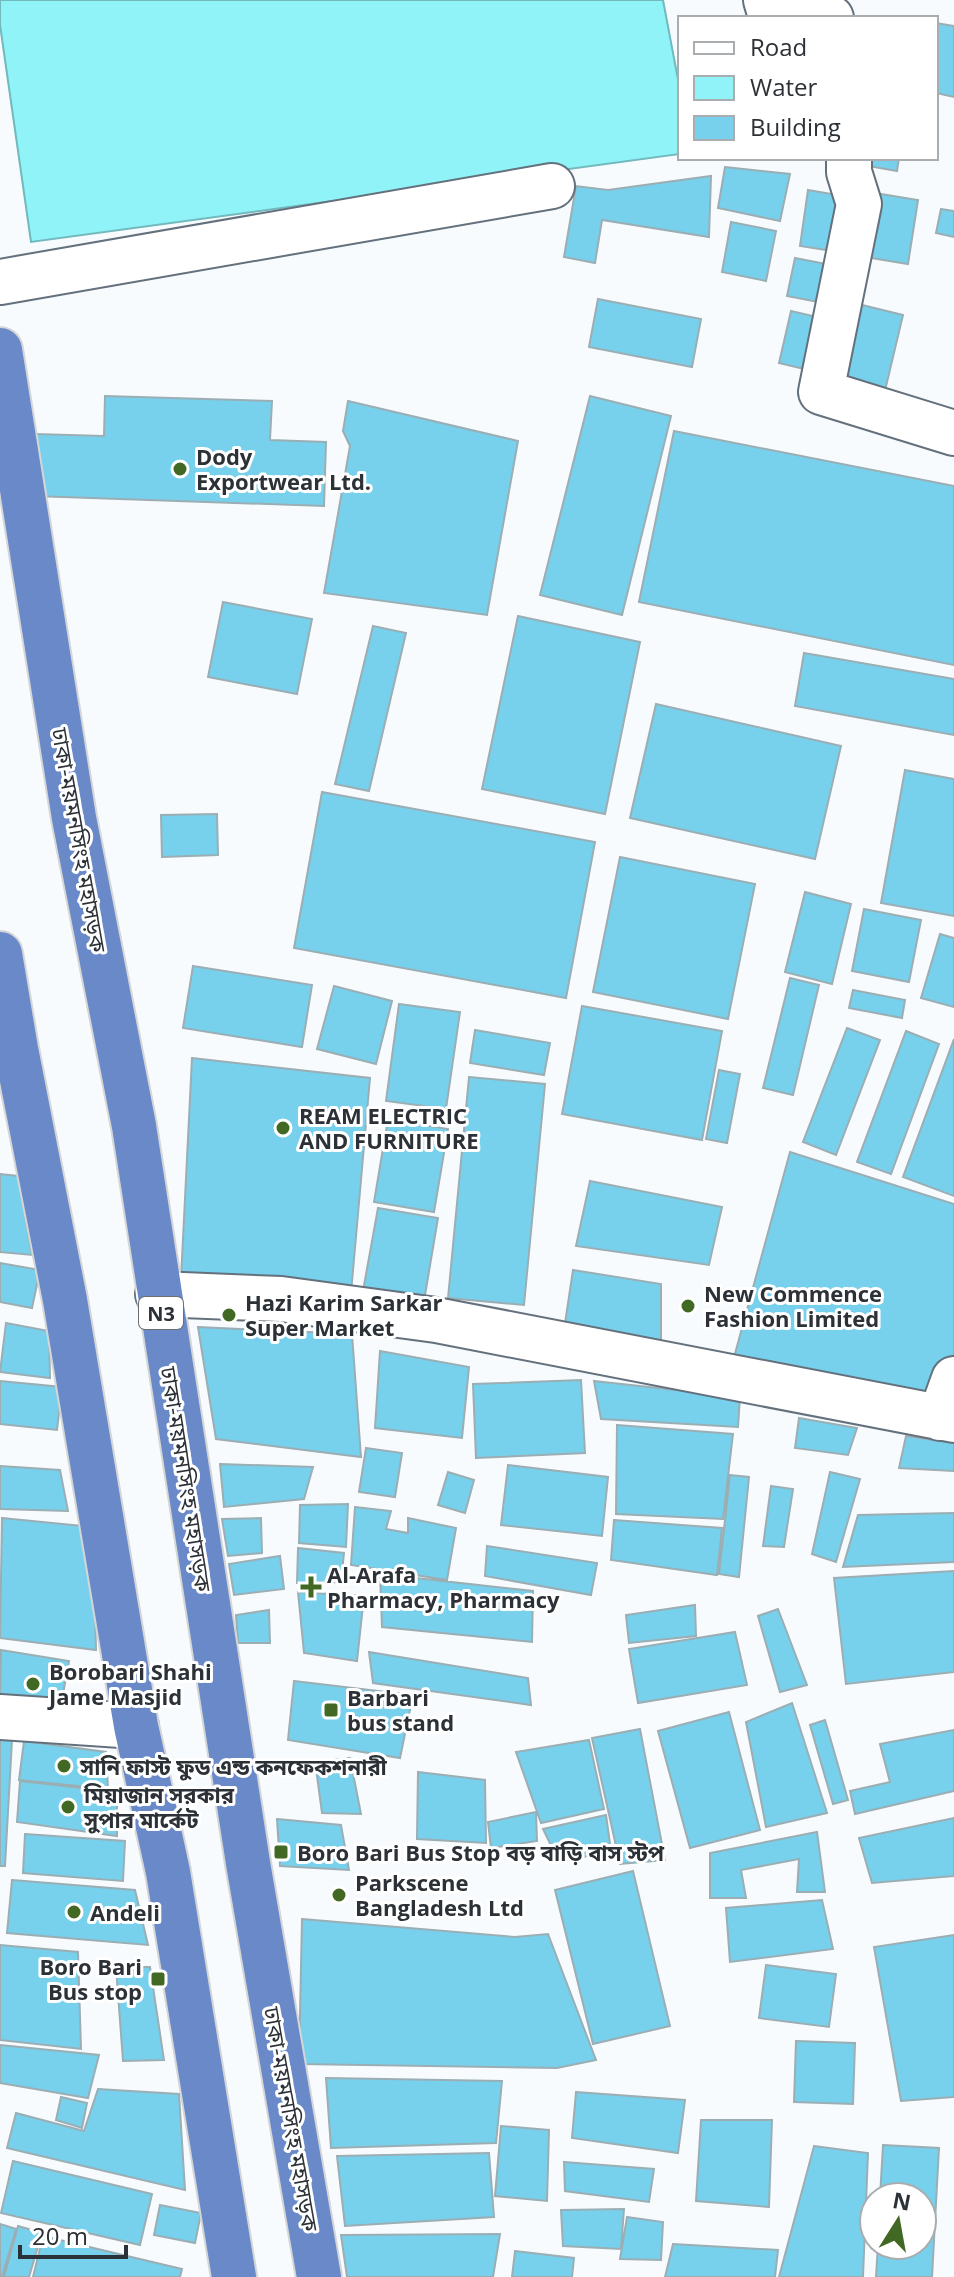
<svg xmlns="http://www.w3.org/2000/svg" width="954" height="2277" font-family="'Open Sans','Noto Sans Bengali',sans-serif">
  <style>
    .water { fill: #8ff3f7; stroke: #71b9bd; stroke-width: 2 }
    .building { fill: #77d1ed; stroke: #9aaeb4; stroke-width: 2 }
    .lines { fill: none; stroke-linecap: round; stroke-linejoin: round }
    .minor-casing { stroke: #64717c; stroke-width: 48 }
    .highway-casing { stroke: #d5d6d7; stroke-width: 48 }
    .minor { stroke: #fff; stroke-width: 44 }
    .highway { stroke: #6989c9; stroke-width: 44 }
    .poi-dot { fill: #426924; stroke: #fff; stroke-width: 3 }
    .labels { text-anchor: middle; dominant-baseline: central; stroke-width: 6; stroke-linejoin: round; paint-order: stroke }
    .shield { fill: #fff; stroke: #6b6f72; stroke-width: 2 }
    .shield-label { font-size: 20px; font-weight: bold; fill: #2b3136 }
    .poi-label { font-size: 22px; font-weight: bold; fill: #2b3136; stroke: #fff; text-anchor: start }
    .street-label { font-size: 22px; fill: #2b3136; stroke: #fff }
  </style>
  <rect width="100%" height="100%" fill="#f8fbfe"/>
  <path class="water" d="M0,0H663L680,90V154L31,242L0,25Z"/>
  <path class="building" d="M936,23L954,26V97L936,93Z
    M858,158H899L897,171L857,164Z
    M725,167L790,174L780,221L718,208Z
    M711,176L709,237L602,220L595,263L564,257L576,186L608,190Z
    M808,190L855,198L846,253L800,246Z
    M863,191L918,200L908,264L853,255Z
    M941,209L954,211V237L936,233Z
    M731,222L776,231L766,281L722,272Z
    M795,258L842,267L834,305L787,296Z
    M598,299L701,319L692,367L589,347Z
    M850,302L903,315L883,399L830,387Z
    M791,311L830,320L817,372L779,363Z
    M105,396L272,401L270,440L326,442L324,506L34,496L36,434L104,436Z
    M590,396L671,416L622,615L540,595Z
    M348,401L518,441L487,615L324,593L350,446L343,431Z
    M674,431L954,486V665L639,602Z
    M223,602L312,619L297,694L208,677Z
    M518,616L640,642L605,814L482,789Z
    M373,626L406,633L369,791L335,784Z
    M804,653L954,679V735L795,706Z
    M656,704L841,746L815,859L630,818Z
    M905,770L954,779V916L881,903Z
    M322,792L595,842L566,998L294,948Z
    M217,814L218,855L162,857L161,815Z
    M620,857L755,884L728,1019L593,992Z
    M805,892L851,904L832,984L785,972Z
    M864,909L921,920L909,982L852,971Z
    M940,934L954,938V1007L921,998Z
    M193,966L312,985L302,1047L183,1028Z
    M790,978L819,985L793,1095L763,1088Z
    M334,986L392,1001L376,1064L317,1049Z
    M853,990L905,1000L902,1018L849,1008Z
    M399,1004L460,1012L446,1109L386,1101Z
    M582,1006L722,1031L702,1140L562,1114Z
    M847,1028L880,1040L836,1155L803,1142Z
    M475,1030L550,1043L544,1075L470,1063Z
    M906,1031L939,1044L891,1174L857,1162Z
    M954,1039V1196L903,1177Z
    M192,1058L370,1078L351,1293L181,1279Z
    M719,1070L740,1074L727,1143L706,1139Z
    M469,1077L545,1084L524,1305L448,1298Z
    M388,1119L448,1129L434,1212L374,1202Z
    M790,1152L954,1204V1361L933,1415L733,1361Z
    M0,1174L18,1176L32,1255L0,1252Z
    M590,1181L722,1207L709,1265L576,1246Z
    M378,1208L438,1218L424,1301L363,1291Z
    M0,1263L40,1270L32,1308L0,1302Z
    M573,1270L661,1284V1348L564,1330Z
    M6,1323L49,1331L50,1378L0,1372Z
    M198,1327L352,1334L361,1457L216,1439Z
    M380,1351L469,1367L462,1438L375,1428Z
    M581,1380L585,1453L476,1458L473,1384Z
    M0,1381L62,1387L57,1430L0,1424Z
    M594,1381L740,1397L738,1427L601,1419Z
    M799,1418L857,1428L848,1455L795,1448Z
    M617,1425L733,1434L723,1519L616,1514Z
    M906,1436L954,1443V1471L899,1468Z
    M366,1448L402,1453L395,1497L359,1492Z
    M220,1464L313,1467L304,1499L224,1507Z
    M508,1465L608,1477L602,1536L501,1525Z
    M0,1466L60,1470L68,1511L0,1509Z
    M448,1472L474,1480L465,1513L438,1505Z
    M830,1472L860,1479L836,1562L812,1554Z
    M730,1475L749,1477L739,1577L719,1574Z
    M771,1486L793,1489L784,1547L763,1546Z
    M348,1504L346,1547L299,1543L300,1505Z
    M355,1507L391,1511L386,1529L408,1533V1518L456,1528L447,1580L351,1565Z
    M954,1513V1562L843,1567L858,1515Z
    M2,1518L93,1527L96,1650L0,1638Z
    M261,1518L262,1553L228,1556L222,1519Z
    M614,1520L722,1528L717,1575L611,1560Z
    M487,1546L597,1563L591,1595L485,1576Z
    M298,1548L344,1553L341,1582L297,1583Z
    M280,1556L284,1589L234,1595L229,1564Z
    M954,1571V1672L846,1684L834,1578Z
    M380,1574L533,1591L532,1642L382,1627Z
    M298,1592L364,1596L357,1661L304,1653Z
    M695,1605L696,1636L629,1643L626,1615Z
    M778,1609L807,1685L780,1692L758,1616Z
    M269,1610L270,1643H238L236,1615Z
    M735,1632L747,1685L638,1703L629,1649Z
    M1,1650L69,1661L59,1716L0,1707Z
    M369,1652L528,1678L531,1705L373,1683Z
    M294,1681L413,1695L400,1758L288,1740Z
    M792,1703L827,1813L766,1827L746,1722Z
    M729,1712L760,1830L690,1848L658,1731Z
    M825,1720L848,1800L833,1804L810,1725Z
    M640,1729L665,1860L620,1864L592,1738Z
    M954,1730V1791L855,1814L850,1791L890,1782L880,1744Z
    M0,1740H12L5,1866H0Z
    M589,1740L604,1809L541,1823L516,1752Z
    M24,1741L106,1752L108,1789L19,1780Z
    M350,1758L361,1814L322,1813L315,1761Z
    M418,1772L485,1780L486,1843L417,1839Z
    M20,1781L117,1792V1836L17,1822Z
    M536,1812L537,1841L491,1848L488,1822Z
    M606,1815L611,1851L559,1862L543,1829Z
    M954,1818V1876L872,1883L859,1838Z
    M277,1819L341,1825L349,1870L280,1866Z
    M817,1832L825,1892H797L799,1859L741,1870L746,1898H710V1853Z
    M25,1834L125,1841L123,1881L23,1873Z
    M633,1871L670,2026L593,2044L555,1890Z
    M12,1880L135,1890L148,1945L7,1933Z
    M822,1900L833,1949L730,1962L726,1908Z
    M302,1919L515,1937L548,1934L596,2060L557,2068L299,2064Z
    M954,1935V2097L901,2101L874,1947Z
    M0,1945L78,1952L81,2049L0,2040Z
    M766,1965L836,1974L829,2027L759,2018Z
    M116,1967H150L164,2060L123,2061Z
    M796,2041L855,2043L853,2104L794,2102Z
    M0,2045L99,2055L88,2098L0,2083Z
    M326,2078L502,2081L496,2143L331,2148Z
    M98,2089L179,2094L185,2190L7,2148L16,2113L84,2131Z
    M576,2092L685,2100L678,2153L572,2138Z
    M61,2097L87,2103L82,2128L56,2120Z
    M701,2120H772L769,2207L696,2201Z
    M501,2126L549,2130L547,2201L495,2196Z
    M883,2145L939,2148L932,2277H876L878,2245H922V2197H880Z
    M814,2146L868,2153L863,2277H779Z
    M489,2153L494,2217L345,2226L337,2156Z
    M13,2161L152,2194L140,2245L1,2213Z
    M564,2162L654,2169L649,2202L565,2191Z
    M160,2205L201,2213L195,2243L154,2235Z
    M624,2209L621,2249L563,2246L561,2210Z
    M627,2217L663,2222L661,2260L620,2259Z
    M0,2224L16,2229L2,2277H0Z
    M18,2226L42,2233L29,2277H4Z
    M500,2234L493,2277H347L341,2235Z
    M43,2236L182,2269L180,2277H33Z
    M673,2244L778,2250L775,2277H665Z
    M515,2251L574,2258L572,2277H512Z"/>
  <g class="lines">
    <g class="minor-casing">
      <path id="minor" d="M766,0L769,10L831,18
        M849,158V172L859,204L821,392L954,433
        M0,282L552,186
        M158,1294L281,1299L436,1320L954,1420
        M940,1418L954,1379
        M0,1717L136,1726"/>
    </g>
    <g class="highway-casing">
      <path id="highway" d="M0,350L74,818L134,1126L248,1863L319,2277
        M0,954L16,1049L65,1300L136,1726L168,1872L234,2277"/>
    </g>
    <use href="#minor" class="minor"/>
    <use href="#highway" class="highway"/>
  </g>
  <g class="poi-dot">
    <circle cx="180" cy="469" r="8"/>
    <circle cx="283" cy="1128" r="8"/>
    <circle cx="688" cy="1306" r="8"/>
    <circle cx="229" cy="1315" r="8"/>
    <path d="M307 1575h8v8h8v8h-8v8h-8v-8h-8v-8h8z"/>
    <circle cx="33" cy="1684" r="8"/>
    <rect x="323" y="1702" width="16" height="16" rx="4"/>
    <circle cx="64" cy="1766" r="8"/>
    <circle cx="68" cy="1807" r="8"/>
    <rect x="273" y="1844" width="16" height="16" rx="4"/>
    <circle cx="339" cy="1895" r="8"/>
    <circle cx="74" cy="1912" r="8"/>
    <rect x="150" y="1971" width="16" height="16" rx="4"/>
  </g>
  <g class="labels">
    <rect class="shield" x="139" y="1297" width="44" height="32" rx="6"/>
    <g class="shield-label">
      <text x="161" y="1313">N3</text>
    </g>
    <g class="poi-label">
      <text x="196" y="456">Dody<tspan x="196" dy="25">Exportwear Ltd.</tspan></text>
      <text x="299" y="1115">REAM ELECTRIC<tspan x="299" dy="25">AND FURNITURE</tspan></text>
      <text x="704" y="1293">New Commence<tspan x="704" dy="25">Fashion Limited</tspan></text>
      <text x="245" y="1302">Hazi Karim Sarkar<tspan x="245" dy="25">Super Market</tspan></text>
      <text x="327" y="1574">Al-Arafa<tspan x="327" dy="25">Pharmacy, Pharmacy</tspan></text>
      <text x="49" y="1671">Borobari Shahi<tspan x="49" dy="25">Jame Masjid</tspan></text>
      <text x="347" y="1697">Barbari<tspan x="347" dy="25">bus stand</tspan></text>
      <text x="80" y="1766">সানি ফাস্ট ফুড এন্ড কনফেকশনারী</text>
      <text x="84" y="1794">মিয়াজান সরকার<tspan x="84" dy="25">সুপার মার্কেট</tspan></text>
      <text x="297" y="1852">Boro Bari Bus Stop বড় বাড়ি বাস স্টপ</text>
      <text x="355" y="1882">Parkscene<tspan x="355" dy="25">Bangladesh Ltd</tspan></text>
      <text x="90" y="1912">Andeli</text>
      <text x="142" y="1966" text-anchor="end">Boro Bari<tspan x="142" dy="25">Bus stop</tspan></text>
    </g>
    <g class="street-label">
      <text transform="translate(80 840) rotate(80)">ঢাকা-ময়মনসিংহ মহাসড়ক</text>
      <text transform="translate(187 1479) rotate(81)">ঢাকা-ময়মনসিংহ মহাসড়ক</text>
      <text transform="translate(292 2119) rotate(80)">ঢাকা-ময়মনসিংহ মহাসড়ক</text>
    </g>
  </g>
  <rect x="678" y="16" width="260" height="144" fill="#ffffff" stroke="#aaadaf" stroke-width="2"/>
  <rect x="694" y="42" width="40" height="12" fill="#ffffff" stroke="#aaadaf" stroke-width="2"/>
  <text x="750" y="56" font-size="24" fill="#2b3136">Road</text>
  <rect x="694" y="76" width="40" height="24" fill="#8ff3f7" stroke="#aaadaf" stroke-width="2"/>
  <text x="750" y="96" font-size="24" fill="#2b3136">Water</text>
  <rect x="694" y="116" width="40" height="24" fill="#77d1ed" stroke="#aaadaf" stroke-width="2"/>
  <text x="750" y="136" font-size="24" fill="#2b3136">Building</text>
  <g transform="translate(898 2221) rotate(11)"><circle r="38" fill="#ffffff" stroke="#aaadaf" stroke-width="2"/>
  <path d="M0-6L14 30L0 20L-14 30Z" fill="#426924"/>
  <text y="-12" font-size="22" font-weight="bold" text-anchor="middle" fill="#2b3136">N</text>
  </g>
  <path d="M20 2245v12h106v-12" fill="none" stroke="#2b3136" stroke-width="4"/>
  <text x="32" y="2245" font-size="24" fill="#2b3136" stroke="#ffffff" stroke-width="6" paint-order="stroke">20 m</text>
</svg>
